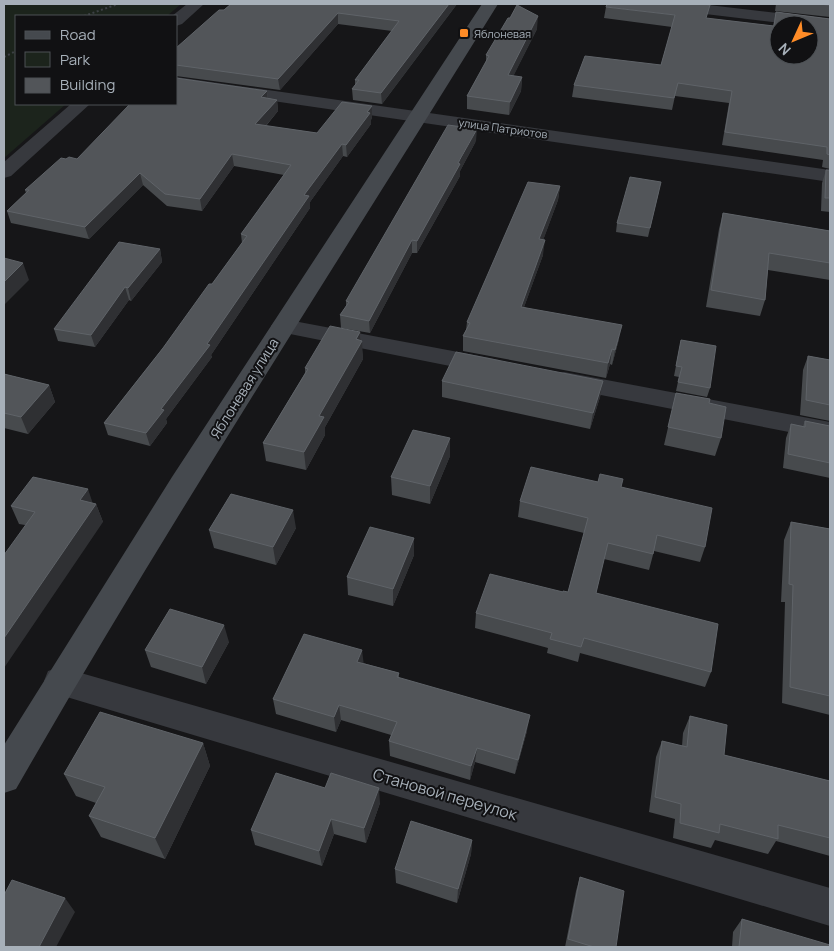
<svg xmlns="http://www.w3.org/2000/svg" width="834" height="951" font-family="Manrope,sans-serif">
  <style>
    .green { fill: #1c241c }
    .lines { fill: none; stroke-linecap: round; stroke-linejoin: round }
    .path { stroke: #3d4145; stroke-width: 2; stroke-dasharray: 2 2.5; stroke-linecap: butt }
    .street { fill: #37393e; fill-rule: evenodd }
    .secondary { fill: #45494e; fill-rule: evenodd }
    .wall { fill: #474a4d }
    .shaded-wall { fill: #2f3033 }
    .building { fill: #525559; stroke: #5f6368; fill-rule: evenodd }
    .poi-dot { fill: #ff8c27; stroke: #111113; stroke-width: 2 }
    .labels { text-anchor: middle; dominant-baseline: central; stroke-width: 4; stroke-linejoin: round; paint-order: stroke }
    .far-poi-label { font-size: 11px; fill: #a7b0b9; stroke: #111113; text-anchor: start }
    .far-street-label { font-size: 11px; fill: #a7b0b9; stroke: #111113 }
    .street-label { font-size: 14px; fill: #a7b0b9; stroke: #111113 }
    .near-street-label { font-size: 16px; fill: #a7b0b9; stroke: #111113 }
  </style>
  <rect width="100%" height="100%" fill="#161618"/>
  <path class="green" d="M4,4H181L167,16H16V104H66L4,158Z"/>
  <g class="lines">
    <path class="path" d="M84,16L118,4
      M4,57L16,51"/>
    <path class="street" d="M187,4H204L182,24L176,26V16H172Z
      M655,4H700L830,19V29L663,9L658,7Z
      M176,77L830,170V182L176,87Z
      M71,104H90L11,176L4,178V162Z
      M283,319L490,358L499,360L502,366L499,372L490,374L275,331L271,326L275,321Z
      M564,372L830,422V440L555,386L551,380L555,374Z
      M60,667L830,888V926L60,695L48,691L44,681L48,671Z"/>
    <path class="secondary" d="M482,4H498C336,265 169,522 16,789L4,793V745L172,477Z"/>
  </g>
  <path class="wall" d="M231,4H457L382,104L353,100L352,89L355,85V80L392,31L338,24L280,90L176,76V48Z
    M776,4H830V17L775,11Z
    M606,7L773,26L776,12L830,19V169L822,167L823,160L722,145L729,103L675,96L672,110L572,97L574,85L661,65L672,27L604,18Z
    M537,29L513,76L522,77L521,91L509,115L467,109V96L486,62V55Z
    M267,91L268,98L277,100L278,111L266,126L317,133L372,106V117L371,120V124L347,157L343,156L310,202V208L211,355L212,357L166,419L167,423L150,446L108,435L104,423L163,348L212,284L242,243L241,234L284,175L234,166L202,211L167,206L143,185L89,239L11,223L7,211L26,193L25,190L66,159H77Z
    M476,141L460,171V176L417,253H412L370,333L341,328L340,315L346,306V301Z
    M826,170H830V212L821,211L822,183Z
    M560,186L558,200L543,240V255L524,307L619,339L612,365L610,364L606,378L463,351V336L466,330L467,322Z
    M659,191L648,237L616,232L617,223Z
    M723,213L830,231V280L768,270L765,300L760,316L706,307L719,229Z
    M160,249L162,262L131,301L129,300L95,347L58,341L54,329Z
    M360,332L363,359L325,427V435L306,470L266,461L263,443L305,373V368Z
    M681,340L710,388L707,397L676,391L679,377L674,376Z
    M808,356L830,360V421L800,415L803,370Z
    M4,374L49,385L55,402L28,434L4,428Z
    M442,381H603L600,397L590,429L442,397Z
    M676,393L709,403L721,438L715,456L664,445Z
    M805,421L830,426V478L783,468L786,438L791,424L803,426Z
    M450,456L430,504L392,495L391,477Z
    M621,487L705,547L700,562L654,551L649,570L604,559L596,593L711,672L705,687L580,653L578,662L547,653L548,648L475,628L476,613L568,592L584,533L518,517L520,501Z
    M93,503L96,504L103,522L25,525L19,524L11,506Z
    M791,522L830,529V715L782,703L785,602H781L784,540Z
    M296,528L276,565L214,548L209,530Z
    M414,538V555L393,606L348,595L347,577Z
    M229,642L206,684L151,667L145,650Z
    M363,663L399,673V678L527,731L515,774L475,762L470,780L390,756L389,741L391,735L341,720L336,732L276,714L273,699Z
    M690,716L724,755L830,781V856L776,841L768,854L715,840L711,848L673,838L675,819L649,812L656,757L662,741L682,746L683,733Z
    M203,743L210,766L165,859L101,837L89,816L96,803L76,796L64,774Z
    M325,788L380,803L366,843L334,834L322,866L255,845L251,830Z
    M472,840L471,854L457,903L396,883L395,869Z
    M580,877L616,947H565L576,891Z
    M742,919L830,947H732L733,932Z"/>
  <path class="shaded-wall" d="M449,4H457L382,104L381,93Z
    M338,13V24L280,90L278,79Z
    M538,16L537,29L507,89L508,75Z
    M522,77L521,91L509,115L510,102Z
    M267,91L268,102L261,97Z
    M277,100L278,111L257,136L255,124Z
    M372,106V117L371,120V124L347,157L346,145Z
    M477,129L476,141L460,171V176L417,253V241Z
    M342,144L343,156L310,202V208L211,355L212,357L166,419L167,423L150,446L146,433L161,409L207,344L304,195Z
    M232,154L234,166L202,211L200,199Z
    M140,173L143,185L89,239L85,227Z
    M560,186L558,200L538,254L539,239Z
    M412,240V253L370,333L369,321Z
    M545,240L543,255L519,321L521,307Z
    M160,249L162,262L131,301L128,288Z
    M23,263L29,280L4,305V282Z
    M125,287L129,300L95,347L91,335Z
    M622,325L619,339L612,365L615,350Z
    M360,332L361,342L362,341L363,359L325,427V435L306,470L304,452L319,416Z
    M612,349L610,364L606,378L608,363Z
    M603,381L600,397L590,429L593,413Z
    M49,385L55,402L28,434L21,417Z
    M450,438V456L430,504V486Z
    M88,489L94,507L96,504L103,522L4,668V638L80,500Z
    M293,510L296,528L276,565L273,547Z
    M414,538V555L393,606V589Z
    M224,625L229,642L206,684L202,667Z
    M362,650L364,666L357,662Z
    M339,705L341,720L336,732L334,717Z
    M530,715L527,731L515,774L518,760Z
    M203,743L210,766L165,859L155,838Z
    M477,748L475,762L470,780L471,766Z
    M379,788L380,803L366,843L364,828Z
    M331,819L334,834L322,866L319,851Z
    M472,840L471,854L457,903L458,889Z
    M65,898L75,912L56,947H39Z"/>
  <path class="building" d="M231,4H449L381,93L352,89L359,80H355L399,21L338,13L278,79L176,65V56H177L176,55V48L219,10H224Z
    M607,4H702L710,5L706,18L774,26L776,12L830,19V155L827,154V147L725,132L732,91L678,83L674,98L574,85L585,56L661,65L675,15L606,7ZM779,25H809V55H779Z
    M817,4H830V5Z
    M517,5L538,16L508,75L522,77L510,102L467,96L489,56L486,55L508,18H510Z
    M176,78L267,91L261,97L277,100L255,124L317,133L342,102L372,106L367,112L370,113L346,145L342,144L304,195L309,196L207,344L210,345L161,409L164,410L146,433L104,423L163,348L209,284H212L247,236L241,234L291,165L232,154L200,199L165,194L140,173L85,227L7,211L29,190H25L61,158L66,159L69,157L77,159L130,104H176Z
    M448,125L477,129L458,163L460,164L417,241L412,240L369,321L340,315L349,302L346,301Z
    M826,170H830V198H825Z
    M630,177L661,182L650,228L617,223Z
    M528,182L560,186L539,239L545,240L521,307L622,325L615,350L612,349L608,363L463,336L470,323L467,322Z
    M723,213L830,231V263L769,253L765,300L711,290Z
    M119,242L160,249L128,288L125,287L91,335L54,329Z
    M4,258L23,263L4,282Z
    M330,326L360,332L356,339L362,341L319,416L324,417L304,452L263,443L308,369L305,368Z
    M681,340L716,346L710,388L678,382L682,367L676,366Z
    M456,352L603,381L593,413L442,381Z
    M808,356L830,360V405L806,400Z
    M4,374L49,385L21,417L4,413Z
    M676,393L710,399L709,403L726,407L721,438L668,427Z
    M805,421L830,426V463L788,454L791,424L805,427Z
    M413,430L450,438L430,486L391,477Z
    M531,467L598,482L600,474L623,479L621,487L712,508L705,547L657,535L653,554L608,543L596,593L718,624L711,672L584,638L581,647L550,639L552,633L476,613L490,574L563,592V591L568,592L588,518L520,501Z
    M33,477L88,489L80,500L96,504L4,638V555L35,512L11,506Z
    M231,494L293,510L273,547L209,530Z
    M791,522L830,529V696L790,687L793,585L789,584Z
    M370,527L414,538L393,589L347,577Z
    M170,609L224,625L202,667L145,650Z
    M304,634L362,650L357,662L399,673L397,677L530,715L518,760L477,748L471,766L389,741L397,722L339,705L334,717L273,699Z
    M100,712L203,743L155,838L89,816L105,787L64,774Z
    M690,716L727,725L724,755L830,781V838L778,825V839L720,824L719,833L680,823L681,804L655,797L662,741L687,747Z
    M276,773L325,788L331,773L379,788L364,828L331,819L319,851L251,830Z
    M411,821L472,840L458,889L395,869Z
    M580,877L624,891L616,947H594L568,939Z
    M12,880L65,898L39,947H4V895Z
    M742,919L830,945V947H739Z"/>
  <rect class="poi-dot" x="459" y="28" width="10" height="10" rx="2.5"/>
  <g class="labels">
    <g class="far-poi-label">
      <text x="474" y="33">Яблоневая</text>
    </g>
    <g class="far-street-label">
      <text transform="translate(503 128) rotate(8)">улица Патриотов</text>
    </g>
    <g class="street-label">
      <text transform="translate(244 388) rotate(-58)">Яблоневая улица</text>
    </g>
    <g class="near-street-label">
      <text transform="translate(445 794) rotate(16)">Становой переулок</text>
    </g>
  </g>
  <rect width="834" height="951" fill="none" stroke="#a7b0b9" stroke-width="10"/>
  <rect x="15" y="15" width="162" height="90" fill="#111113" stroke="#4d5155"/>
  <rect x="25" y="31" width="25" height="8" fill="#45494e" stroke="#4d5155"/>
  <text x="60" y="40" font-size="15" fill="#a7b0b9">Road</text>
  <rect x="25" y="52" width="25" height="15" fill="#1c241c" stroke="#4d5155"/>
  <text x="60" y="65" font-size="15" fill="#a7b0b9">Park</text>
  <rect x="25" y="78" width="25" height="15" fill="#525559" stroke="#4d5155"/>
  <text x="60" y="90" font-size="15" fill="#a7b0b9">Building</text>
  <g transform="translate(794 40) rotate(226)"><circle r="24" fill="#111113" stroke="#4d5155"/>
  <path d="M0-4L9 19L0 12L-9 19Z" fill="#ff8c27"/>
  <text y="-8" font-size="14" font-weight="bold" text-anchor="middle" fill="#a7b0b9">N</text>
  </g>
</svg>
